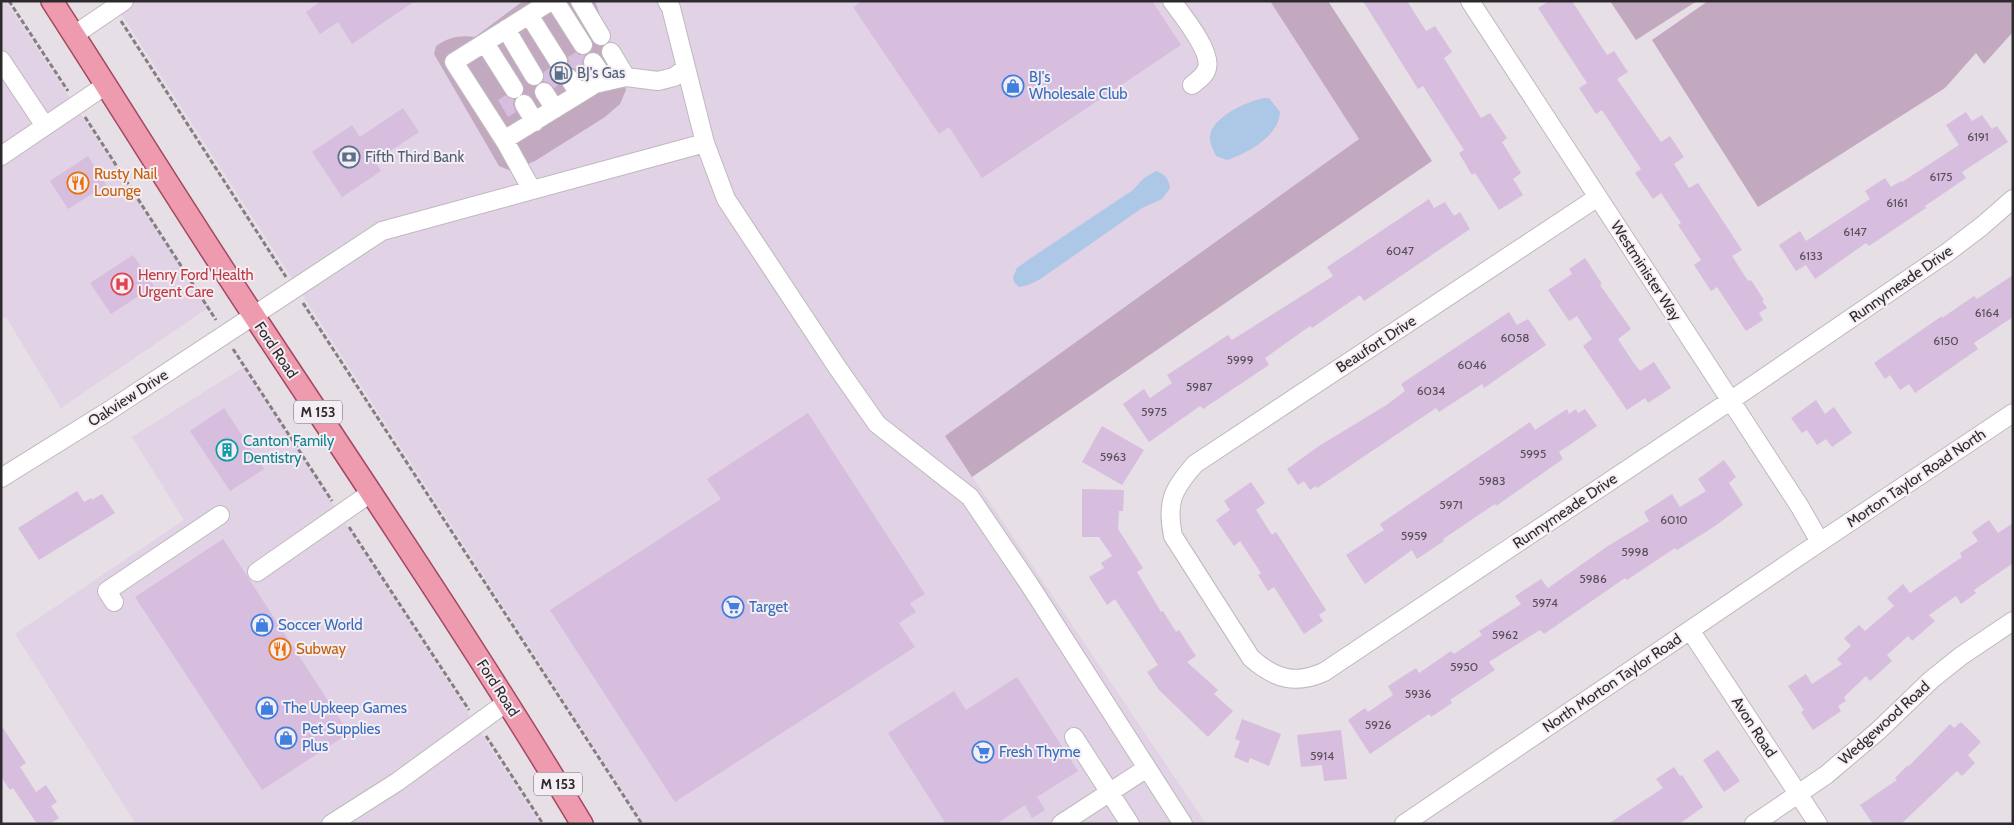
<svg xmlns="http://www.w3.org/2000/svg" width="2014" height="825" font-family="Cabin,sans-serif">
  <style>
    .commercial { fill: #e1d2e5 }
    .green { fill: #c3a9c0 }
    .water { fill: #adc7e6 }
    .building { fill: #d7bdde }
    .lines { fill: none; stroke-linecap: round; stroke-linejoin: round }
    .minor-casing { stroke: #bfb8be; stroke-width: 20 }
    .major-casing { stroke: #a34860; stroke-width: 24 }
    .path { stroke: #837f83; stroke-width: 3; stroke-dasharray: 5 2.5; stroke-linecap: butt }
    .minor { stroke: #fff; stroke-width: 18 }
    .major { stroke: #ee9bb0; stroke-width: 21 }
    .labels { text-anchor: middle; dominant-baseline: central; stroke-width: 4; stroke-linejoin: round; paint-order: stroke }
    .number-label { font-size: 12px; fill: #584f59 }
    .shield { fill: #f4edf3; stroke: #696468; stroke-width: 1 }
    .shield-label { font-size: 14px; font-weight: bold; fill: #2d2a2d }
    .service-label { font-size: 15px; fill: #4e5e75; stroke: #f4edf3; text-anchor: start }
    .shop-label { font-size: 15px; fill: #366cbe; stroke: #f4edf3; text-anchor: start }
    .food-label { font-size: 15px; fill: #c56008; stroke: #f4edf3; text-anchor: start }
    .street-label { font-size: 15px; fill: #2d2a2d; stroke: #f4edf3 }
    .health-label { font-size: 15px; fill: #be3a42; stroke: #f4edf3; text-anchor: start }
    .culture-label { font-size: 15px; fill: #0d838f; stroke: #f4edf3; text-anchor: start }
  </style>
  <rect width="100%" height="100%" fill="#e6dfe6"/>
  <path class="commercial" d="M1,1H6L208,308L61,408L6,317L1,319Z
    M113,1H1270L1359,139L945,436L1206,824H644Z
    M244,367L540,824H136L15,634L184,520L132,437Z"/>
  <path class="green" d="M523,1H595L626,90L620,104L605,117L535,161L511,171L499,166L434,54L436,46C450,37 459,35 475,37Z
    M1270,1H1328L1432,161L972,477L945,436L1359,139Z
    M1610,1H1697L1636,40Z
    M1708,1H2013V32L1984,64L1976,53L1945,88L1758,207L1652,40Z"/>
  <path class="water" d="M1263,98H1269L1280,112C1279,136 1248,153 1227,160L1216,156C1214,150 1209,143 1210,137C1211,117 1247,102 1263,98Z
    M1156,171C1165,174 1169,179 1170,188L1162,199L1142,208L1039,280L1028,285L1019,287L1014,282L1013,277L1017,268L1028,260L1133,190L1144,178Z"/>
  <path class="building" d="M321,1H415L352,44L338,22L320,34L306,12Z
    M862,1H1152L1181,45L982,178L949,127L939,134L853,7Z
    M1363,1H1407L1426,31L1435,26L1452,52L1444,58L1481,118L1490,113L1507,138L1502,142L1521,173L1513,179L1523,195L1499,210L1475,173L1472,175L1459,153L1464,150L1423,86L1418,89Z
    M1549,1H1572L1607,55L1614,51L1628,72L1617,79L1661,142L1670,136L1684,157L1674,164L1689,188L1698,183L1742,250L1732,256L1748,281L1751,280L1764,300L1762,301L1767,308L1759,313L1763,320L1746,331L1717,287L1711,291L1694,265L1701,260L1678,225L1681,223L1661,193L1653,199L1635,173L1641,169L1615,130L1602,110L1596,114L1579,88L1587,83L1538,8Z
    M576,52L579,55H585L582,62L585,69L579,73L574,68H565L569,61L568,57Z
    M550,68L554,71H562L558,78L560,84L554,88L549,83L543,81L544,72Z
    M506,95L514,100L513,105L516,112L508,117L498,100Z
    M403,108L419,132L375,161L381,171L342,197L312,152L352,125L360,137Z
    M1966,112L1972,121L1982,115L1992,129L1997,126L2008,142L1962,172L1966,178L1925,206L1926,208L1869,246L1866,243L1815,279L1806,265L1796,271L1779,245L1800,231L1806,241L1870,199L1865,191L1885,178L1891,187L1901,181L1902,182L1959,145L1946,125Z
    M88,156L106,185L68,209L50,181Z
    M1429,199L1434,208L1445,202L1454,216L1460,212L1470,229L1364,301L1360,295L1312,328L1310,326L1265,358L1269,365L1203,409L1200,406L1149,442L1123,404L1144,389L1150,398L1172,383L1167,375L1187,362L1228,335L1232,340L1333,276L1327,267Z
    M133,255L154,286L111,314L90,283Z
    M1585,258L1602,284L1600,285L1631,329L1618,339L1633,362L1640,371L1654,362L1671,388L1648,403L1645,398L1627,410L1583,346L1592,339L1577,316L1569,321L1548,290L1572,274L1569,269Z
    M2013,275V317L1974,343L1978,349L1915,393L1909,384L1900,390L1890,375L1885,379L1874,363L1942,316V318L1974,296L1977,299Z
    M1509,312L1517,325L1528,319L1546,345L1484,388L1482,384L1439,412L1436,408L1317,488L1316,486L1310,490L1304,481L1298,485L1287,469L1319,446L1388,404L1405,391L1401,384Z
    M1816,400L1825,414L1834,407L1852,433L1832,447L1826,439L1817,445L1807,430L1802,433L1791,418Z
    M224,408L264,469L230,491L190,431Z
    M1567,409L1569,414L1576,409L1578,413L1585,409L1597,426L1559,452L1563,459L1496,506L1495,504L1443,539L1444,541L1417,559L1412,550L1365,584L1346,555L1384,530L1380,524L1530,422L1535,430Z
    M808,413L925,594L910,603L916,612L899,623L915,647L675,802L550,610L721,499L707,479Z
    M1102,426L1144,450L1122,485L1082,462Z
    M1724,460L1736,477L1729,483L1743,505L1715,526L1677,550L1675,548L1627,580L1625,578L1544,634L1540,630L1489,662L1495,670L1450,700L1452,703L1431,717L1429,714L1370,754L1348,720L1365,708L1368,712L1393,695L1388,686L1416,668L1419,673L1451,651L1454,654L1482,635L1479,631L1521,604L1515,596L1541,579L1548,588L1608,546L1649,521L1644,512L1672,494L1680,507L1706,491L1698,479Z
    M1251,482L1265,503L1256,510L1272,535L1276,532L1326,610L1319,615L1323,621L1304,634L1274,587L1268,591L1258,575L1261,573L1240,541L1234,546L1216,520L1230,510L1224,501Z
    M1082,489L1124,490L1123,511H1119L1118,529L1143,568L1137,572L1161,612L1163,611L1176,632L1179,630L1196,656L1187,662L1218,690L1214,694L1233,711L1208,737L1159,690L1147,672L1158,665L1115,599L1107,605L1089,577L1104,568L1101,563L1112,556L1099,537H1082Z
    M77,491L84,502L91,498L92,500L102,494L115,513L39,560L18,528Z
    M1989,520L1998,533L2013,523V563L1974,590L1976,593L1961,604L1956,596L1929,615L1935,621L1912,641L1908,636L1887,655L1892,661L1870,681L1866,676L1844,697L1846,701L1838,706L1841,711L1813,730L1801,712L1804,710L1788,686L1806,674L1812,684L1842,664L1837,659L1851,646L1844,638L1859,625L1865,631L1894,606L1887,598L1903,584L1910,593L1962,557L1960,553L1978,541L1972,532Z
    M223,539L349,733L262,790L135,597Z
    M1017,677L1078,771L1037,797L1045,810L1032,818L1025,805L996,824H946L888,733L954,691L966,710Z
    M1242,719L1281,734L1269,766L1250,758L1248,763L1234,757L1240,741L1235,739Z
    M1961,722L1981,742L1968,755L1975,763L1962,776L1957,771L1901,824H1873L1860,805L1897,780L1895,778L1908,765L1909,766L1950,724L1954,728Z
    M1,725L26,763L20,767L36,792L46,785L57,802L51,806L59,818L50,824H37L13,788L10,790L1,777Z
    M1341,730L1347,779L1324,781L1322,765L1301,767L1297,735Z
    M1718,750L1740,781L1724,792L1703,760Z
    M1674,767L1680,776L1682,775L1703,807L1679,824H1608L1663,788L1656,779Z"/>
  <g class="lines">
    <g class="minor-casing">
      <path id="minor" d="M555,1L583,45
        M580,1L601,36
        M667,1L671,8L705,143
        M1172,1C1182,15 1212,51 1207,68C1205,76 1198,80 1192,85
        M1470,1L1742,418L1800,507L1820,542
        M529,15L558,61
        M506,29L534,76
        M74,35L124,1
        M485,43L514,89
        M611,52L626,77
        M1,60L45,126
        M593,62L606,81
        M569,78L579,94
        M544,92L555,109
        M524,104L535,122
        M504,140L595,84L626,77L658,81L674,77L686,68
        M1,156L106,85
        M532,190L506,143L454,62L551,1
        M1598,197L1195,464C1173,489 1166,502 1173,536L1251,658C1275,679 1295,685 1324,672L1730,401L1948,252L1982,226L2013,199
        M1,478L107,412L382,231L705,143L726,199L837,367L877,424L970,497L1029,584L1183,824
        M257,572L372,492
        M114,602L107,591L220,515
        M1690,630L1818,824
        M1074,737L1130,824
        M331,824L397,782L507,702
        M1061,824L1147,768
        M1404,824L1820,542L2013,413
        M1754,824L1826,775L1878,731L1931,680L1961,656L2013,621"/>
    </g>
    <g class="major-casing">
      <path id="major" d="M52,1C120,106 185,212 254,316C365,484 478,651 582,824"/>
    </g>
    <path class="path" d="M9,1L68,91
      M121,21L286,277
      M85,117L216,320
      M303,303L642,824
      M233,349L332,501
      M349,527L469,710
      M486,736L543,824"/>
    <use href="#minor" class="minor"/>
    <use href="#major" class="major"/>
  </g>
  <defs>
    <g id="fuel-ring" transform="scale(1.125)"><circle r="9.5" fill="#f4edf3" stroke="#5c6f8a" stroke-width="1.5"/><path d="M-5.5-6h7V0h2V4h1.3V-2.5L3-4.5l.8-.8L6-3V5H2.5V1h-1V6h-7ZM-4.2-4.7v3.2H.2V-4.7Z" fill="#5c6f8a"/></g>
    <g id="shop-ring" transform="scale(1.125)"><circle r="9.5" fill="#f4edf3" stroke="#3f7fe0" stroke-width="1.5"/><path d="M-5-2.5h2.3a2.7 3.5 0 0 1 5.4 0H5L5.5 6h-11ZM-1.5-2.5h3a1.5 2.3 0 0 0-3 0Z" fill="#3f7fe0"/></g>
    <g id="bank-ring" transform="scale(1.125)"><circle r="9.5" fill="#f4edf3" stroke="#5c6f8a" stroke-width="1.5"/><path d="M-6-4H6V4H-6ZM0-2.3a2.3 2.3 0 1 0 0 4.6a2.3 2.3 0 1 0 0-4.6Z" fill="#5c6f8a"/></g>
    <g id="restaurant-ring" transform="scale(1.125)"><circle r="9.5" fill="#f4edf3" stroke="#e8710a" stroke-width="1.5"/><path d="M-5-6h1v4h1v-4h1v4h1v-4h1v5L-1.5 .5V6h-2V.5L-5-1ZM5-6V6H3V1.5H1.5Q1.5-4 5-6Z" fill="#e8710a"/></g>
    <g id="hospital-ring" transform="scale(1.125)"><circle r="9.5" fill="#f4edf3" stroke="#e0444e" stroke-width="1.5"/><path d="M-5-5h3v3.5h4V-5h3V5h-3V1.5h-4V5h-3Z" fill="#e0444e"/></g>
    <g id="building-ring" transform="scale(1.125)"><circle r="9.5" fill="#f4edf3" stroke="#0f9aa8" stroke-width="1.5"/><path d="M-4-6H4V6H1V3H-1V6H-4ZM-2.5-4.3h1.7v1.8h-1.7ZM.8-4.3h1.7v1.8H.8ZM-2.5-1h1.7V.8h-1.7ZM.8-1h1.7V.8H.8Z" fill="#0f9aa8"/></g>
    <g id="supermarket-ring" transform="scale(1.125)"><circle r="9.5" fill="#f4edf3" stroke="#3f7fe0" stroke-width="1.5"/><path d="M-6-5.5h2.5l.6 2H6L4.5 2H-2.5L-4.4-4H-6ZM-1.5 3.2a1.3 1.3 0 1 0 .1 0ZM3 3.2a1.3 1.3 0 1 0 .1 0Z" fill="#3f7fe0"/></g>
  </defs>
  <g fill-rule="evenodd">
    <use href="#fuel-ring" x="561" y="73"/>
    <use href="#shop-ring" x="1013" y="86"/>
    <use href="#bank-ring" x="349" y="157"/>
    <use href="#restaurant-ring" x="78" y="183"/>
    <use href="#hospital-ring" x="122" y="284"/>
    <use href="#building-ring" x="227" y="450"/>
    <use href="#supermarket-ring" x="733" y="607"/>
    <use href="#shop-ring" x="262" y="625"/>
    <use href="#restaurant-ring" x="280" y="649"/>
    <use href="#shop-ring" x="267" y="708"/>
    <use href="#shop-ring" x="286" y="738"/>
    <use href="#supermarket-ring" x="983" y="752"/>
  </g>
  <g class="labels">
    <g class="number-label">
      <text x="1978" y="136">6191</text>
      <text x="1941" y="176">6175</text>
      <text x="1897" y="202">6161</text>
      <text x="1855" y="231">6147</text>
      <text x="1400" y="250">6047</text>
      <text x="1811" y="255">6133</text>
      <text x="1987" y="312">6164</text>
      <text x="1515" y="337">6058</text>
      <text x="1946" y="340">6150</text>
      <text x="1240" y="359">5999</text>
      <text x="1472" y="364">6046</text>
      <text x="1199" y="386">5987</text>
      <text x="1431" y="390">6034</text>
      <text x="1154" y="411">5975</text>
      <text x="1533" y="453">5995</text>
      <text x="1113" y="456">5963</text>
      <text x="1492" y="480">5983</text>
      <text x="1451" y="504">5971</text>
      <text x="1674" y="519">6010</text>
      <text x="1414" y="535">5959</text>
      <text x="1635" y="551">5998</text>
      <text x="1593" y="578">5986</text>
      <text x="1545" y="602">5974</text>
      <text x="1505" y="634">5962</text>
      <text x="1464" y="666">5950</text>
      <text x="1418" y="693">5936</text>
      <text x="1378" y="724">5926</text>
      <text x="1322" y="755">5914</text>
    </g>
    <g class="shield">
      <rect x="294" y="400.5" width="48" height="23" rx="4"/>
      <rect x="534" y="772.5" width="48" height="23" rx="4"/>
    </g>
    <g class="shield-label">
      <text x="318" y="412">M 153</text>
      <text x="558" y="784">M 153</text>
    </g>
    <g class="service-label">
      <text x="577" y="73">BJ's Gas</text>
      <text x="365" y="157">Fifth Third Bank</text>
    </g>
    <g class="shop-label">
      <text x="1029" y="77">BJ's<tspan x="1029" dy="17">Wholesale Club</tspan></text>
      <text x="749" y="607">Target</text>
      <text x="278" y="625">Soccer World</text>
      <text x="283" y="708">The Upkeep Games</text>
      <text x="302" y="729">Pet Supplies<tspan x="302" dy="17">Plus</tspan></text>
      <text x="999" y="752">Fresh Thyme</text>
    </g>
    <g class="food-label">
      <text x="94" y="174">Rusty Nail<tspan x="94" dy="17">Lounge</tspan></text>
      <text x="296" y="649">Subway</text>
    </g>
    <g class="street-label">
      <text transform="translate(1646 271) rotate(57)">Westminister Way</text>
      <text transform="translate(1901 284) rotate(-35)">Runnymeade Drive</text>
      <text transform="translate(1376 344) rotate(-33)">Beaufort Drive</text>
      <text transform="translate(276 350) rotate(56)">Ford Road</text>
      <text transform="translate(128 398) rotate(-33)">Oakview Drive</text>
      <text transform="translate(1916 478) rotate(-34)">Morton Taylor Road North</text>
      <text transform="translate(1565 511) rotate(-34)">Runnymeade Drive</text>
      <text transform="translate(1612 683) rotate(-34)">North Morton Taylor Road</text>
      <text transform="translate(498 688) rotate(57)">Ford Road</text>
      <text transform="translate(1884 723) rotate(-42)">Wedgewood Road</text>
      <text transform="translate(1754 727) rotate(57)">Avon Road</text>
    </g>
    <g class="health-label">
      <text x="138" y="275">Henry Ford Health<tspan x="138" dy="17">Urgent Care</tspan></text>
    </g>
    <g class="culture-label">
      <text x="243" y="441">Canton Family<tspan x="243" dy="17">Dentistry</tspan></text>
    </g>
  </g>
  <rect width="2014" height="825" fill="none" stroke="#2d2a2d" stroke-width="5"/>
</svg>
